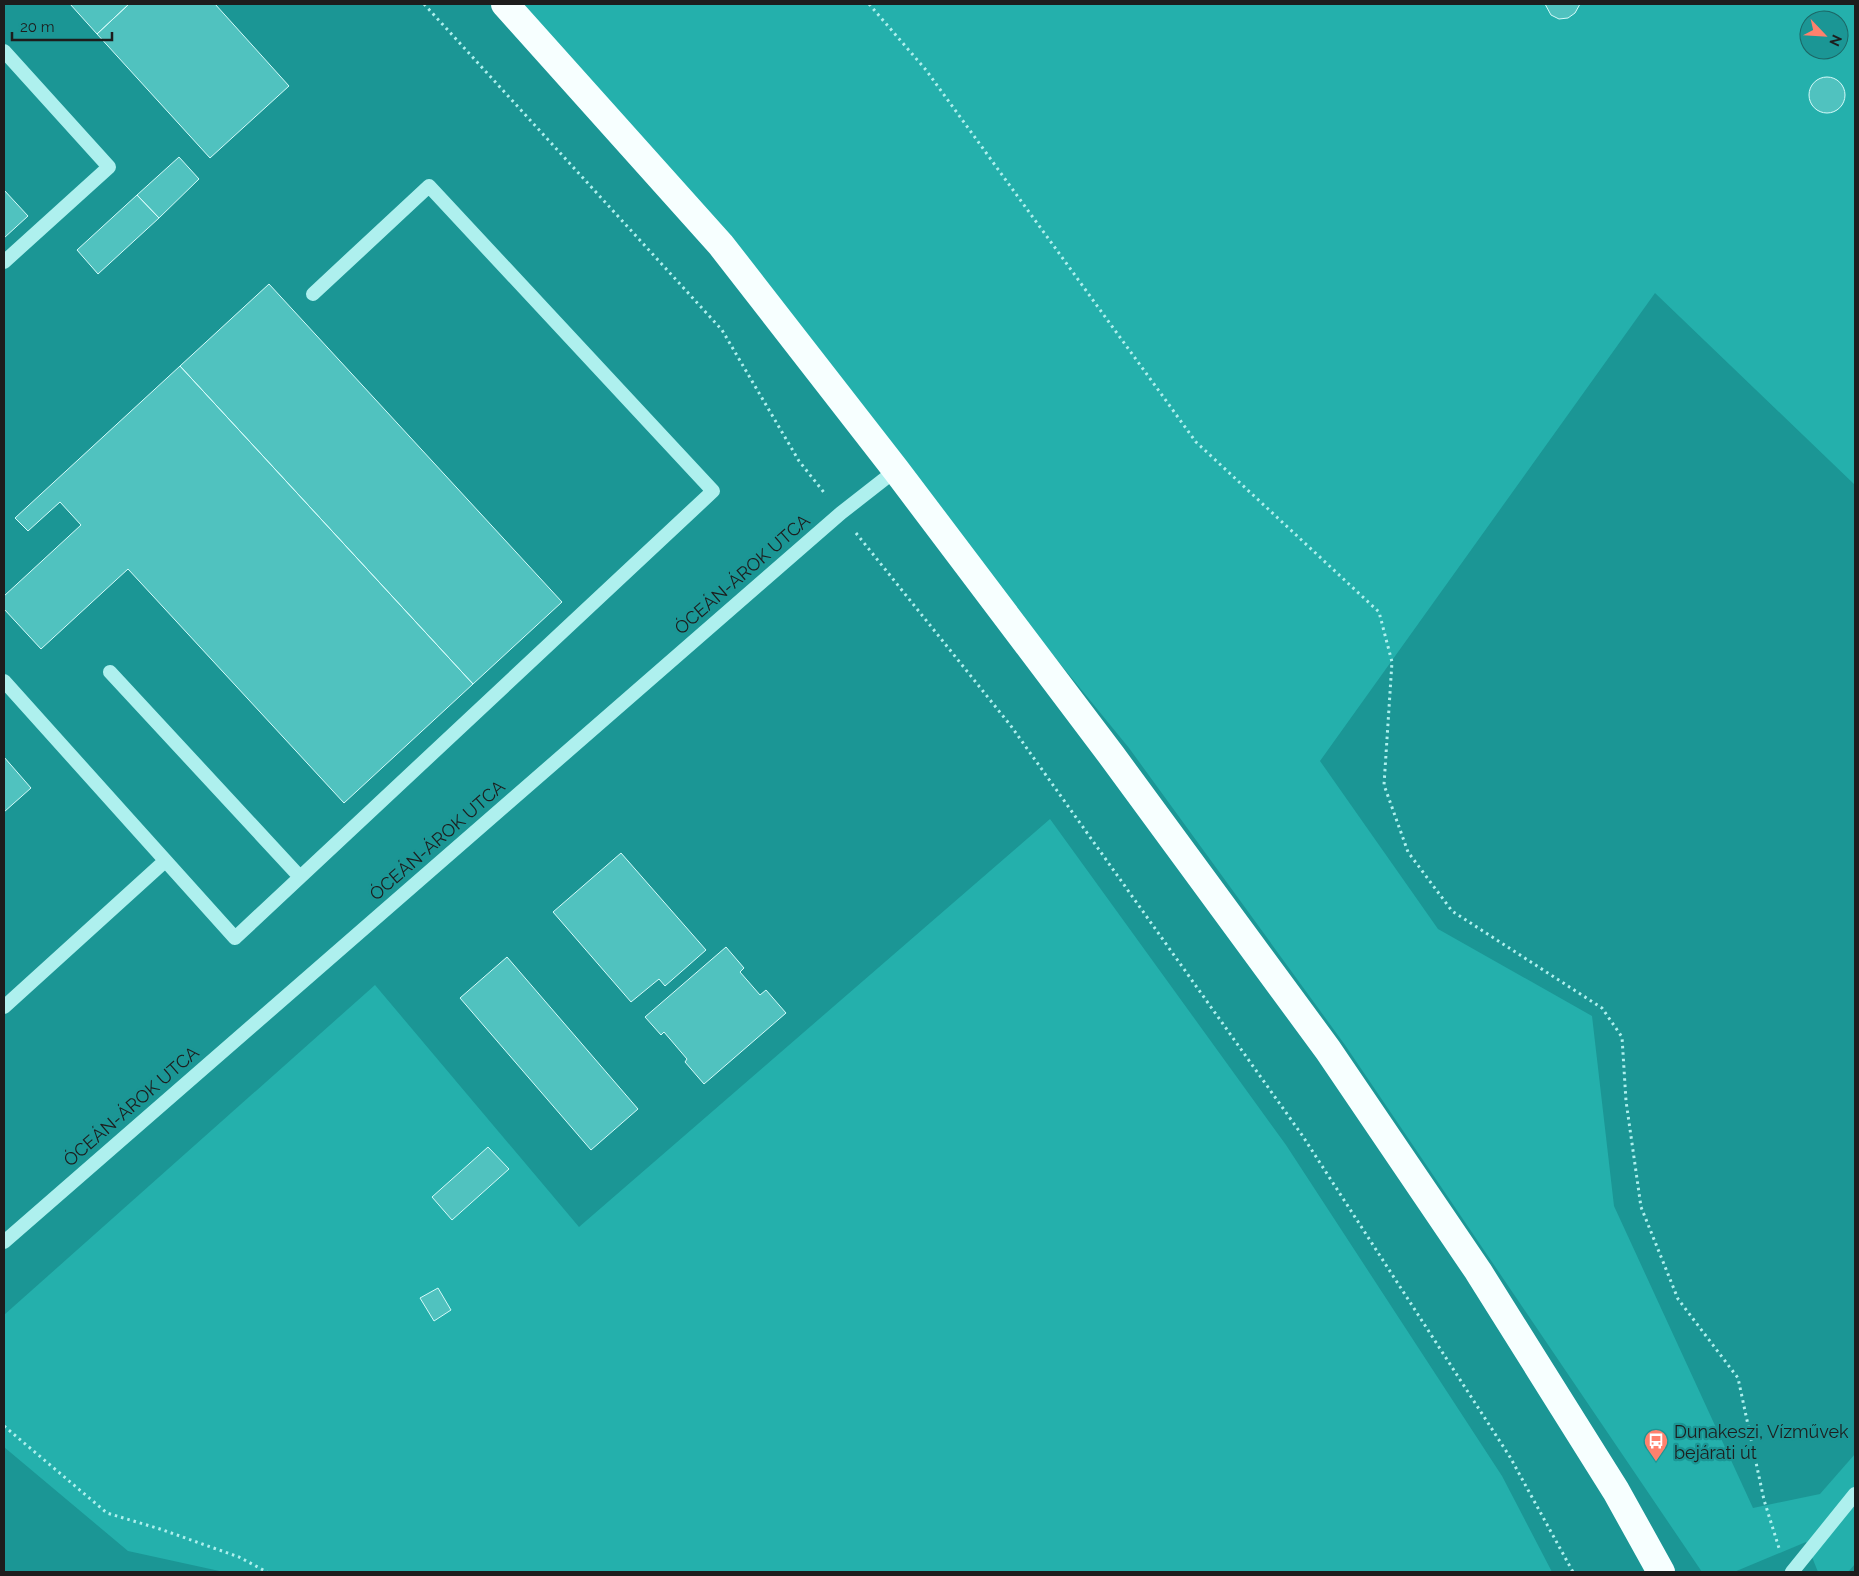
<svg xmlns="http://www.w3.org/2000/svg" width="1859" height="1576" font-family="Raleway,sans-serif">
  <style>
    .green { fill: #24b0ac; fill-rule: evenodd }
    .building { fill: #50c2bf; stroke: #d5fbfa }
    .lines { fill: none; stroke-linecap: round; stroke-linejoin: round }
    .path { stroke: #aef0ee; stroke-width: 3; stroke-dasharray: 2.5 4; stroke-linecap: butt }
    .lane { stroke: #aef0ee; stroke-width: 14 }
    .primary { stroke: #f7ffff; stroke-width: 28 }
    .labels { text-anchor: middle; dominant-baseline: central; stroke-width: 4.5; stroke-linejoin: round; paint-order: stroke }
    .street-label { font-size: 18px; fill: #1d1d1d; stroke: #1b9695 }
    .poi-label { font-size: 18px; fill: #1d1d1d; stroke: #1b9695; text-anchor: start }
  </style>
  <rect width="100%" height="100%" fill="#1b9695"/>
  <path class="green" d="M505,4H1855V485L1655,293L1320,761L1438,929L1592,1016L1614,1206L1753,1508L1820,1494L1855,1454V1564L1848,1572H1818L1806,1542L1734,1572H1702L1345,1045L1129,748L692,213ZM1809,20H1839V50H1809Z
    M1050,819L1286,1145L1502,1476L1552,1572H224L128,1551L4,1447V1315L375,985L579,1227Z"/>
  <path class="building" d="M70,4H129L97,34Z
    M129,4H215L289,86L210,158L97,34Z
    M1545,4H1580L1575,13L1568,18L1559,19L1551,15Z
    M1809 95a18 18 0 1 1 36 0a18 18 0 1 1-36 0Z
    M179,157L199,179L159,218L137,195Z
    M4,190L28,216L4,238Z
    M137,195L159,218L98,274L77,250Z
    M269,284L562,602L473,684L180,366Z
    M180,366L473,684L344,803L128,569L41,649L4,609V596L81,525L60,502L28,531L15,518Z
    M4,757L31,788L4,812Z
    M621,853L706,950L665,986L659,979L631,1002L553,912Z
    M726,947L744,968L740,972L760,995L766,990L786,1013L704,1084L685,1062L687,1059L664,1032L661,1035L645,1017Z
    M507,957L638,1109L591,1150L460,998Z
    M488,1147L509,1169L452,1220L432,1197Z
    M438,1288L451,1310L434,1321L420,1298Z"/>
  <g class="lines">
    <path class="path" d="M424,4L722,330L799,461L826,495
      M869,4L926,70L1196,442L1379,612L1392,662L1384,785L1408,852L1452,911L1602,1008L1622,1037L1626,1101L1641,1207L1678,1299L1738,1378L1764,1500L1779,1548
      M856,533L1011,726L1302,1135L1510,1457L1573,1572
      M4,1426L107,1513L160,1529L239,1557L267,1572"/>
    <path class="lane" d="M4,51L109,167L4,262
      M110,672L300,877
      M4,681L235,938L713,491L429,186L313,294
      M4,1007L165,861
      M4,1242L841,513L896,470
      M1792,1572L1855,1494"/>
    <path class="primary" d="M505,4L721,245L896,470L1112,756L1328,1050L1478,1271L1616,1491L1661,1572"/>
  </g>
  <defs>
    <g id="bus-pin" transform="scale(1.25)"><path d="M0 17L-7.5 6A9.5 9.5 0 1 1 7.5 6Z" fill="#ff816d" stroke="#1b9695"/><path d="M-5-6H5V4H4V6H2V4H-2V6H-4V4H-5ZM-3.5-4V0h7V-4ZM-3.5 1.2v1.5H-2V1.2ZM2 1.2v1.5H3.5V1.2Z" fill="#fff"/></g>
  </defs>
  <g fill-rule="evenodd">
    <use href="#bus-pin" x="1656" y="1441"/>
  </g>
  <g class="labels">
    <g class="street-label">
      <text transform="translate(742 574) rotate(-41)">ÓCEÁN-ÁROK UTCA</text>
      <text transform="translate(437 840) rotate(-41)">ÓCEÁN-ÁROK UTCA</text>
      <text transform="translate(131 1106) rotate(-41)">ÓCEÁN-ÁROK UTCA</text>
    </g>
    <g class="poi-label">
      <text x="1674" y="1431">Dunakeszi, Vízművek<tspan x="1674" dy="21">bejárati út</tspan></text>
    </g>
  </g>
  <rect width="1859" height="1576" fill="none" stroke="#1d1d1d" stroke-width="10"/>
  <g transform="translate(1824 35) rotate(115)"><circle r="24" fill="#1b9695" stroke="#1c6665"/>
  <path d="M0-4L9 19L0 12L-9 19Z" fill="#ff816d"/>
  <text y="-8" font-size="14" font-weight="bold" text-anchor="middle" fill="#1d1d1d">N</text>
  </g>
  <path d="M12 32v8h100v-8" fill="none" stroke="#1d1d1d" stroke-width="2.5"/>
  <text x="20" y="32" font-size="15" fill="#1d1d1d" stroke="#1b9695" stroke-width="4" paint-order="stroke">20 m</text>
</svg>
